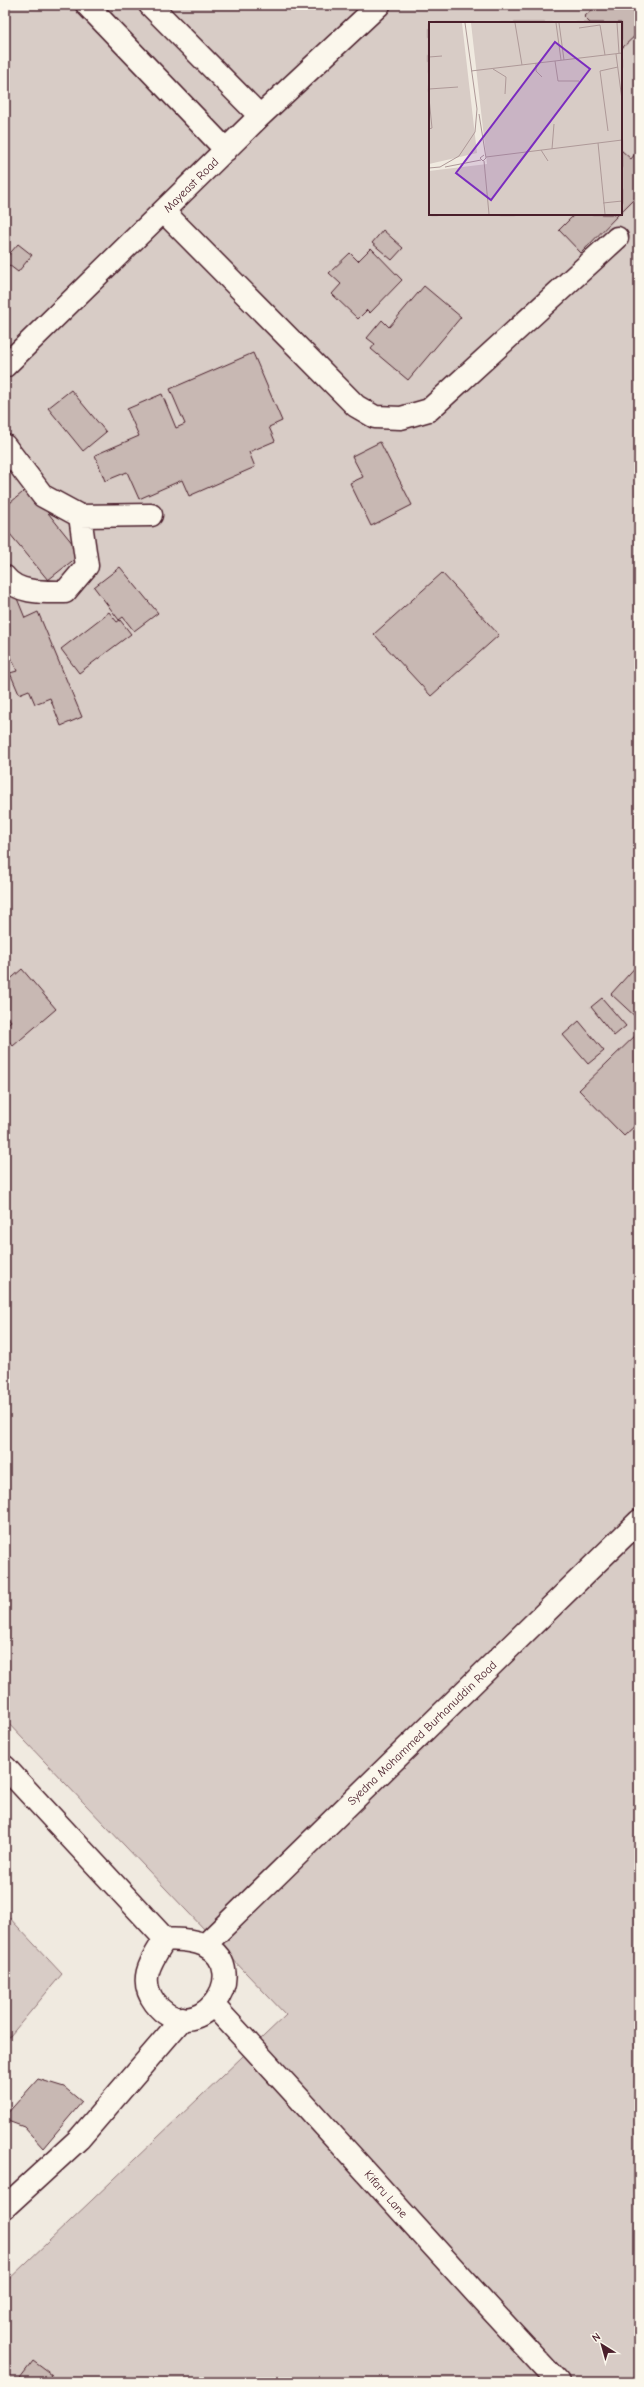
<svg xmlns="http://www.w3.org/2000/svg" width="644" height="2387" font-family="'Comic Neue',sans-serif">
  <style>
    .green { fill: #d8ccc6; stroke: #917678; fill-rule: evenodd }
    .building { fill: #c8b8b3; stroke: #4a1f2b }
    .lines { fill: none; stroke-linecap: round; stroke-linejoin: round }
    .minor-casing { stroke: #4a1f2b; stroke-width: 25 }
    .minor { stroke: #fbf7ec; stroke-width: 22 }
    .labels { text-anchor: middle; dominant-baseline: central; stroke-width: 3; stroke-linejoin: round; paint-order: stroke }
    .street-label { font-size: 12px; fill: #4a1f2b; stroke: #fbf7ec }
    .inset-road { fill: none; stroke: #ae9998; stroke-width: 1 }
    .view { fill: #7b2cbf; fill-opacity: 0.15; stroke: #7b2cbf; stroke-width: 2 }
    .inset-edge { fill: none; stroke: #4a1f2b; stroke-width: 2 }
  </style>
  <rect width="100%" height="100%" fill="#f0eae0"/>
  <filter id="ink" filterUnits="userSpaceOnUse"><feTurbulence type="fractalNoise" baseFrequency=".025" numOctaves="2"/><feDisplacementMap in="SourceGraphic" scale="8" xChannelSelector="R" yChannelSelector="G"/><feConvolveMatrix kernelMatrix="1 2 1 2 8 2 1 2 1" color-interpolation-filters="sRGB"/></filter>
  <g filter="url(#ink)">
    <path class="green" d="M5,5H639V2382H5V2283L286,2015L5,1720ZM430,23H621V214H430Z
      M5,1913L62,1974L5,2042Z"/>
    <path class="building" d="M597,5H639V32L621,49V23H590L584,17Z
      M621,150L631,159L635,154L639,158V194L621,212Z
      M575,214H619L581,253L559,230Z
      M383,230L403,248L392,260L372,243Z
      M18,244L32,255L18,272L5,262V259Z
      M371,248L402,280L370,313L367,310L358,319L332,294L341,284L329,273L350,253L358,261Z
      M424,286L461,317L408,380L371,349L375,344L367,338L382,320L389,327Z
      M253,353L282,421L269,427L275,441L249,452L255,467L189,496L182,480L139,499L127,472L105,481L95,455L139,436L127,409L162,394L176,428L185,424L170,389Z
      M71,390L106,432L83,451L48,408Z
      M380,442L412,505L371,526L350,483L363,477L352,456Z
      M28,488L81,554L48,580L5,528V507Z
      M120,567L158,613L134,631L123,617L119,620L94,587Z
      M442,573L499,635L431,696L374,634Z
      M14,591L25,618L38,612L82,717L61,726L50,698L35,704L29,690L19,694L10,673L17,671L5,643V595Z
      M109,612L117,622L120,620L131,634L79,673L61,649Z
      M639,963V1020L611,994Z
      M22,969L56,1009L13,1046L5,1036V1026L11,1021L5,1014V984Z
      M602,998L626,1026L614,1036L591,1007Z
      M579,1021L604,1051L588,1064L563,1035Z
      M639,1032V1122L624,1136L579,1090Z
      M38,2079L64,2087L82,2102L43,2148L24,2127L5,2120V2116Z
      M33,2361L52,2375L47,2382H25L20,2378Z"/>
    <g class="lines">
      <g class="minor-casing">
        <path id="minor" d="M87,5L226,150
          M150,5L260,116
          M164,212L356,406L375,417L401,418L429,410L617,238
          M5,366L260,116L379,5
          M5,446L43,496L80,516L151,515
          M5,577C18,594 45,592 65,592L87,566L80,516
          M5,1767L165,1939
          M165,1939C178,1940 192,1939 204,1945C258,1973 193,2053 155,2003C137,1979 152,1960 165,1939Z
          M205,1945L639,1521
          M213,2005C330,2130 442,2258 558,2382
          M5,2207L79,2139L183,2018"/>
      </g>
      <use href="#minor" class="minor"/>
    </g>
  </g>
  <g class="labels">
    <g class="street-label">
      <text transform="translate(191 185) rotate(-45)">Mayeast Road</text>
      <text transform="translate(422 1733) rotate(-44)">Syedna Mohammed Burhanuddin Road</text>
      <text transform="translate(386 2194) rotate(49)">Kifaru Lane</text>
    </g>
  </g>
  <g transform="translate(429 22)">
    <rect width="193" height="193" fill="#f0eae0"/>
    <path d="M0,1H33L48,131L0,142ZM42,1H193V192H0V149L58,142Z" fill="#d8ccc6"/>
    <path class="inset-road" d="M86,1L93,43M127,1L132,38M130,1L135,38M188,1L190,31M150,6L171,3L176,33M187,32L193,78M0,35L13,34M126,39L129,59H150M107,41V49L113,55M64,47L77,55L76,72M42,49L193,31M0,67L29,65M0,76L3,106L0,107M50,92L57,136L54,139L51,136L55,133M179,109L171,49L189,45M169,121L176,192M123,127L125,102M112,128L119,139M57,135L193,118M55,139L60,192M16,145L52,138M0,146L11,145L30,134L46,110L48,87L36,1M174,181L193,179"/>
    <path class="view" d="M126,20L161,47L62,178L27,151Z"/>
    <rect width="193" height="193" class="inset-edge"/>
  </g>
  <rect width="644" height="2387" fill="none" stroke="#fbf7ec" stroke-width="20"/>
  <rect x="10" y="10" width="624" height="2367" fill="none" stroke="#4a1f2b" stroke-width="1.5" filter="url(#ink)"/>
  <g transform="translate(602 2345) rotate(323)" stroke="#fbf7ec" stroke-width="3" paint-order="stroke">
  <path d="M0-3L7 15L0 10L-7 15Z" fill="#4a1f2b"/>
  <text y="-6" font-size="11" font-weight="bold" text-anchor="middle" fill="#4a1f2b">N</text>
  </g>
</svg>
